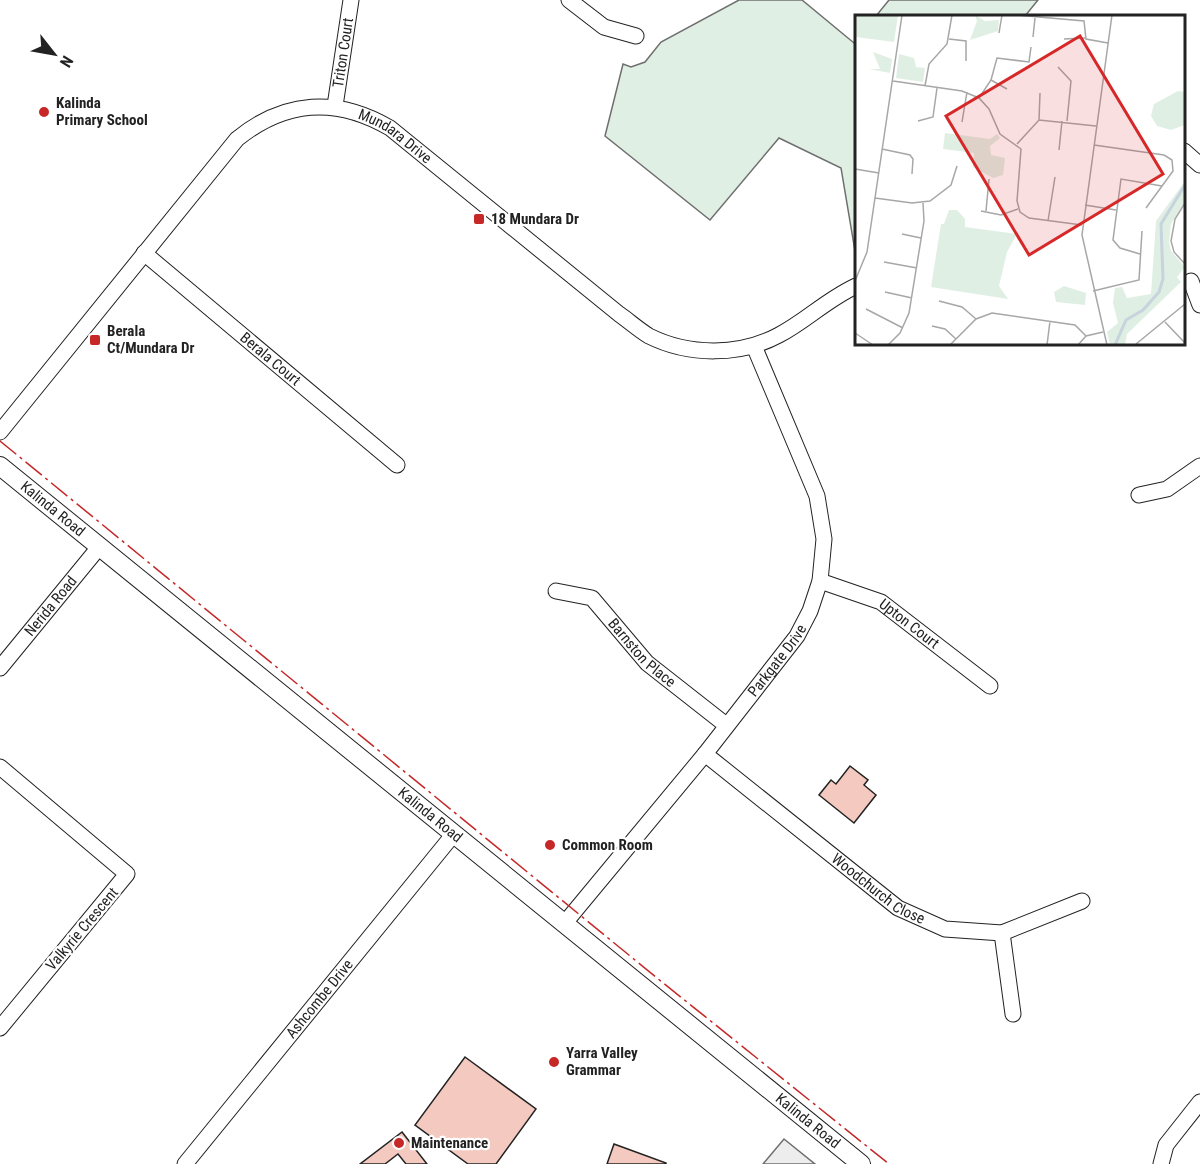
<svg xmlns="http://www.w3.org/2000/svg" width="1200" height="1164" font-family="'Roboto Condensed',sans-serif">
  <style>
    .green { fill: #e0efe3; stroke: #6f6f6f; stroke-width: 1.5 }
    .parking { fill: #ededed; stroke: #6f6f6f; stroke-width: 1.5 }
    .building { fill: #f3c9c0; stroke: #222; stroke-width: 1.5 }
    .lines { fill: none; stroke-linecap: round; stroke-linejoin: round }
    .minor-casing { stroke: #222; stroke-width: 17 }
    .tertiary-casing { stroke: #222; stroke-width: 20 }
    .minor { stroke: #fff; stroke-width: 15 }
    .tertiary { stroke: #fff; stroke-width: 18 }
    .power { stroke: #c62828; stroke-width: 1.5; stroke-dasharray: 21 4.5 3 4.5; stroke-linecap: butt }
    .poi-dot { fill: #c62828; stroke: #fff; stroke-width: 2 }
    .labels { text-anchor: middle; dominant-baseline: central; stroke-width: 4.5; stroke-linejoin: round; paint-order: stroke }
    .street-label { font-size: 15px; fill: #222; stroke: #fff }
    .poi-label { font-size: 15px; font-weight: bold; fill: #222; stroke: #fff; text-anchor: start }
    .inset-river { fill: none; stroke: #c7d3dd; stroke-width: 3 }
    .inset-road { fill: none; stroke: #a7a7a7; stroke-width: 1.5 }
    .view { fill: #d62828; fill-opacity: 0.15; stroke: #d62828; stroke-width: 3 }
    .inset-edge { fill: none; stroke: #222; stroke-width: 3 }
  </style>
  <rect width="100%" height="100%" fill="#fff"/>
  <path class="green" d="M739,0H802L854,43L856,40V257L841,168L779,138L710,220L605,136L623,64L631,67L645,62L661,42Z
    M889,0H1038L1025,16H876Z"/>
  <path class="parking" d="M784,1139L815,1164H763Z"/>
  <path class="building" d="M850,766L868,780L864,785L876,795L854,823L819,795L831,780L836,784Z
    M465,1057L536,1109L496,1164H468L415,1125Z
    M402,1132L427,1164H406L398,1154L385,1164H360Z
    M614,1144L666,1163V1164H607Z"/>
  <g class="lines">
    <g class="minor-casing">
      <g id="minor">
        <path d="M569,0L604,27L636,36"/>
        <path id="s1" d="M335,106L351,0"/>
        <path d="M1184,151L1200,165"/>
        <path id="s2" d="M144,253L397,465"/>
        <path d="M1191,281L1200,305"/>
        <path id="s3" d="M0,432L237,139C285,100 337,97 390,128L619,314C629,321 639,330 649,336C689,356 740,356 779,335C806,321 826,300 856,286"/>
        <path d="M1139,495L1167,489L1200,466"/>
        <path id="s4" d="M820,581L881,602L990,686"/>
        <path id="s5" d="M556,591L592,598L647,663L726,725"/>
        <path id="s6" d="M0,668L100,546"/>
        <path id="s7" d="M705,754L898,908L945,929L1002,933L1082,901"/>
        <path d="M0,767L127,874L0,1028"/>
        <path id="s8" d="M564,924L705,754L797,636L810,611L820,581L824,539L817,496L754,346"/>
        <path d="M1002,933L1013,1014"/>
        <path id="s9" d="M185,1164L453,835"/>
        <path d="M1161,1164L1166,1145L1200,1102"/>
      </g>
    </g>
    <g class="tertiary-casing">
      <g id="tertiary">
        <path id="s10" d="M0,466L861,1164"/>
      </g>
    </g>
    <use href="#minor" class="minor"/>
    <use href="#tertiary" class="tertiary"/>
    <path class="power" d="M0,441L657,978L889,1164"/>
  </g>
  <g class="poi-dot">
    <circle cx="44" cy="112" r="6"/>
    <rect x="473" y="213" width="12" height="12" rx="3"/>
    <rect x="89" y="334" width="12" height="12" rx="3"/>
    <circle cx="550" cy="845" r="6"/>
    <circle cx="554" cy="1062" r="6"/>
    <circle cx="399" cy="1143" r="6"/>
  </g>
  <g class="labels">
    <g class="street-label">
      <text stroke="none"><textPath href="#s1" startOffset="54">Triton Court</textPath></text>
      <text stroke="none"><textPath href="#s3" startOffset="550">Mundara Drive</textPath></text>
      <text stroke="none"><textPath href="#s2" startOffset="165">Berala Court</textPath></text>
      <text stroke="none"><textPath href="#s10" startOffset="68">Kalinda Road</textPath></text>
      <text stroke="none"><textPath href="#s6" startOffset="80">Nerida Road</textPath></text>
      <text stroke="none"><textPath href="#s4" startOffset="100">Upton Court</textPath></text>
      <text stroke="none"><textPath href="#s5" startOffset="111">Barnston Place</textPath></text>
      <text stroke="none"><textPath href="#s8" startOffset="339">Parkgate Drive</textPath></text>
      <text stroke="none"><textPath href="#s10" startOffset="554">Kalinda Road</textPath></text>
      <text stroke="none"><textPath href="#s7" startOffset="220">Woodchurch Close</textPath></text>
      <text transform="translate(82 929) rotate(-50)">Valkyrie Crescent</text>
      <text stroke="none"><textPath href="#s9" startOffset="213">Ashcombe Drive</textPath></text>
      <text stroke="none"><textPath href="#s10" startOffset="1040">Kalinda Road</textPath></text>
    </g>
    <g class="poi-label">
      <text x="56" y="103">Kalinda<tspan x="56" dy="17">Primary School</tspan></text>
      <text x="491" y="219">18 Mundara Dr</text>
      <text x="107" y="331">Berala<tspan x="107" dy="17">Ct/Mundara Dr</tspan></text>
      <text x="562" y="845">Common Room</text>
      <text x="566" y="1053">Yarra Valley<tspan x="566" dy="17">Grammar</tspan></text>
      <text x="411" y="1143">Maintenance</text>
    </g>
  </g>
  <g transform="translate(855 15)">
    <rect width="330" height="330" fill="#fff"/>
    <path d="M0,0H43L39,27L1,22L0,30ZM120,0L130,6L144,5L143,16L115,25L122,6ZM18,37L37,44L35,58L14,54H25ZM44,39L59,43L61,52L70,53L68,67L41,63ZM323,76L330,77V110L316,115L302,111L296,101L299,89ZM90,118L135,124L142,119L145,123L135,131L136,140L150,143L148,160L138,163L118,152L119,138L88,134ZM330,166V186L316,209L314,227L316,236L330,252L322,262L326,267L272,319L270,330H255L252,317L263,308L258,288L260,273L267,272L272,283L296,279L301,206ZM94,195H102L110,204V212L162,219L152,237L144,271L153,284L76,272L86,209H89ZM209,271L231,278L230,290L201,287L199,277Z" fill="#e0efe3"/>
    <path class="inset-river" d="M260,330L271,305L288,295L304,277L308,264L306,209L330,170"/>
    <path class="inset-road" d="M161,0L229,6L231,24L253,28M144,18L147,0M178,22L180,3M94,24L111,26V46M209,24L230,23M203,52L216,66L212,106M136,65L152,74M38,66L107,76L124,83L134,94L145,119L166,134L162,186L165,197L174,203L227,210M70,71L74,49L92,29L97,0M124,83L136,65L142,43L174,47L176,32M184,105L185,78M63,106L78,102L82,73M107,107L112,77M162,129L184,105L241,111M239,130L309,140L317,145L318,156L291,193M27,134L55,140L58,144L57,159M204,135L207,106M0,154L24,158M20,183L57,188L75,186L96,170L102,151M330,188L320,204L316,226L319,237L330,249M230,190L261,195M126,196L146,200L163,194M131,196L134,164M193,206L200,162M47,219L66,223M285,239L265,233L258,225L266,164L307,171M29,247L62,253M0,266L12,237L47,0M238,276L284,265L287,216M30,277L57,283M84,286L107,292L121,304M11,294L48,313M310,307L330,328M77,311L90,314L101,324M0,318L18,330M281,329L330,289M33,330L45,318L54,298L69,206L68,188M95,330L121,304L137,298L220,310L231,321M192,330L195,306M223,330L231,321L248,317M252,330L227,220L257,0"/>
    <path class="view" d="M225,21L308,159L174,240L91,101Z"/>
    <rect width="330" height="330" class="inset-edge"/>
  </g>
  <g transform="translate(54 54) rotate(121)" stroke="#ffffff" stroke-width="4.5" paint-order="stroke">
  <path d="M0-4.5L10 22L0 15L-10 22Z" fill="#222222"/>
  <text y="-9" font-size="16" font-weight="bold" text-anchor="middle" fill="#222222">N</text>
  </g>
</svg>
